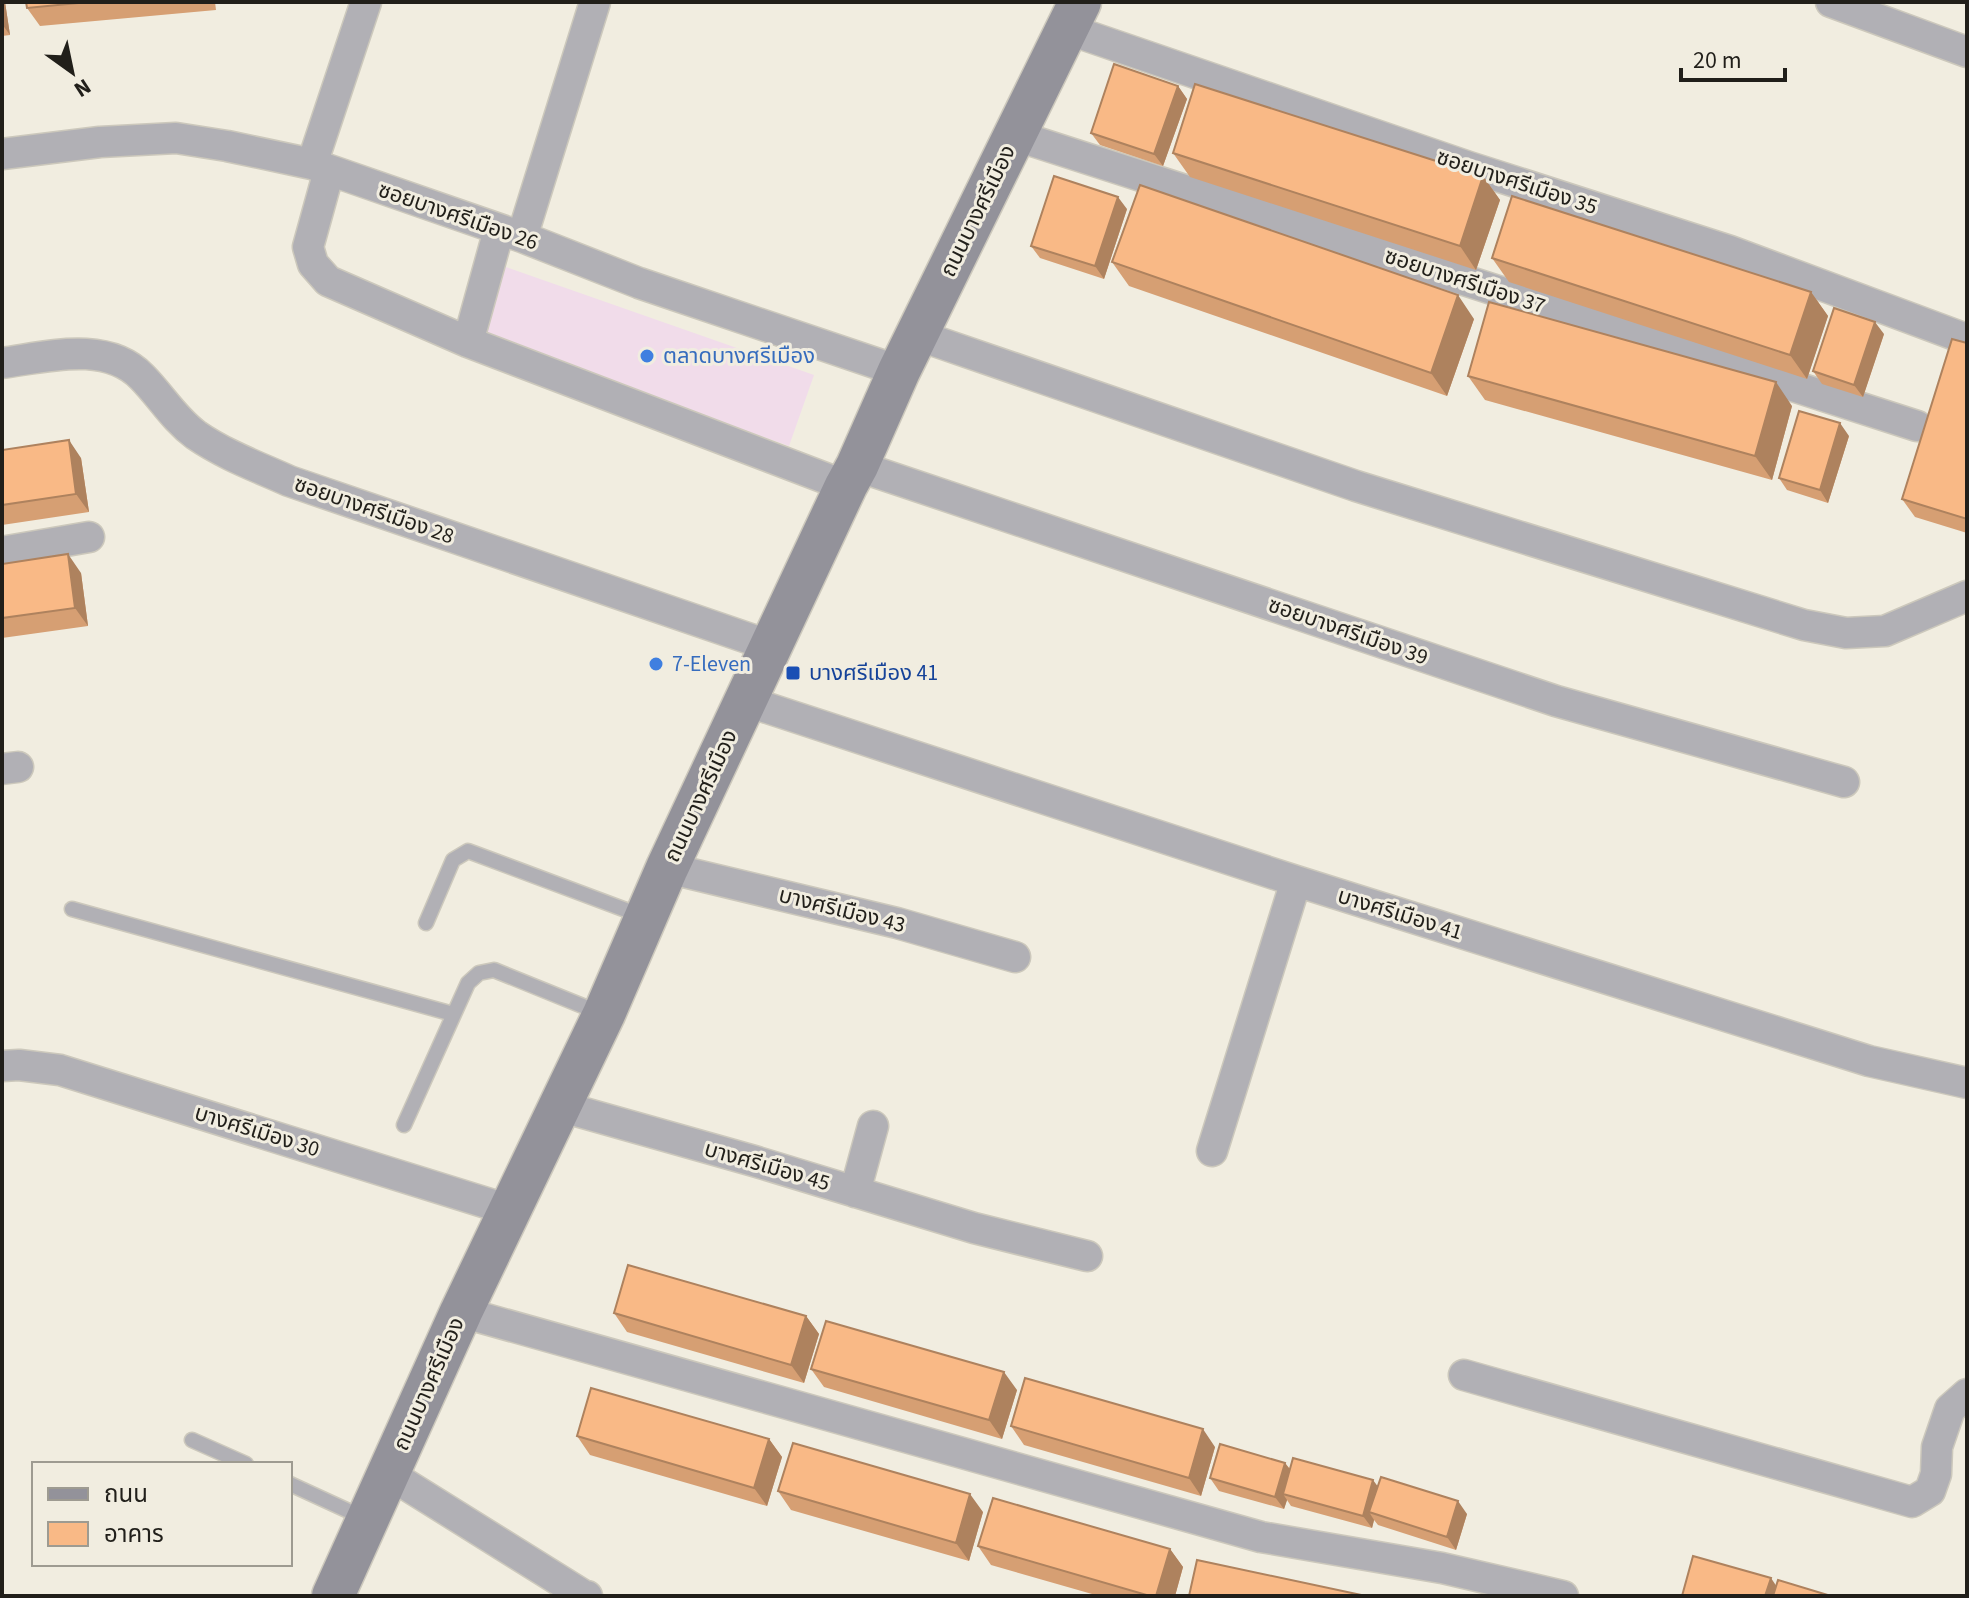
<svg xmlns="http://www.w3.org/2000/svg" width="1969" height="1598" font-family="'Source Sans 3','Noto Sans Thai',sans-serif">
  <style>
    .commercial { fill: #f1dcea }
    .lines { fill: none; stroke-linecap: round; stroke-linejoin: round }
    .lane-casing { stroke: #ccc8bc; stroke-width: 17 }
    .street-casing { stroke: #ccc8bc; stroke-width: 33 }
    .secondary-casing { stroke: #ccc8bc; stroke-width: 45 }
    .lane { stroke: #b1b0b5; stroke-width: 14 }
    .street { stroke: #b1b0b5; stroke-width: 30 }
    .secondary { stroke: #93929a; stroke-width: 42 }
    .wall { fill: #d69f73 }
    .shaded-wall { fill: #ae825e }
    .building { fill: #f9b986; stroke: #ae825e; stroke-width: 2 }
    .shop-dot { fill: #3f7fe0; stroke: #f1ede0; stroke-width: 3 }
    .transit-dot { fill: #1a4fb4; stroke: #f1ede0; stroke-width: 3 }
    .labels { text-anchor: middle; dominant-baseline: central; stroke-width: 6; stroke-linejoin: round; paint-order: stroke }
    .street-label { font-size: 22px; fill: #211f1a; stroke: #f1ede0 }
    .shop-label { font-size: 22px; fill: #366cbe; stroke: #f1ede0; text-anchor: start }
    .transit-label { font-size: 22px; fill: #164399; stroke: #f1ede0; text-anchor: start }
  </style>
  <rect width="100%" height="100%" fill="#f1ede0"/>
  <path class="commercial" d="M506,267L814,375L789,446L480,337Z"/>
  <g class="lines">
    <g class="lane-casing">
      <path id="lane" d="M72,909L453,1014
        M426,923L453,860L468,851L642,916
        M404,1125L468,983L479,973L494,970L600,1013
        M192,1440L246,1464
        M290,1484L366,1519"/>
    </g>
    <g class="street-casing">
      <path id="street" d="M1831,2L1967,52
        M1067,29L1469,167L1730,251L1966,339
        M1014,135L1917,426
        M2,154L100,142L176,138L227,146L312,164L522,237L639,283L899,371
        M312,164L366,2
        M329,171L308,247L313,264L328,281L468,342L846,486
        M522,237L595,2
        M917,335L1356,486L1804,625L1846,633L1885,631L1967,596
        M468,342L499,230
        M2,363C47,357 106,340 142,377C161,396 174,419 196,435C225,455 258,467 289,481L771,646
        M857,466L1556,701L1844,782
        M2,552L89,537
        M746,701L1296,881L1869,1061L1967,1083
        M2,769L18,767
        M667,868L897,923L1015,957
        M2,1066L19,1065L60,1070L509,1210
        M559,1106L754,1161L974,1228L1087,1256
        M1212,1151L1296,881
        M855,1192L873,1126
        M461,1312L1261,1537L1442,1568L1563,1596
        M1464,1375L1912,1502L1930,1491L1936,1474L1937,1447L1950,1409L1967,1394
        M389,1474L583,1595L587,1596"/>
    </g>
    <g class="secondary-casing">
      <path id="secondary" d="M333,1596L461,1312L604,1014L667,868L846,486L857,466L899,371L1080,2"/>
    </g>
    <use href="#lane" class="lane"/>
    <use href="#street" class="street"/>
    <use href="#secondary" class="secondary"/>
  </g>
  <path class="wall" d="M2,2H5L10,35L2,36Z
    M26,2H215L216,10L40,26L27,8Z
    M1178,86L1187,99L1163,166L1100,145L1091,133Z
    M1173,153L1483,176L1500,200L1476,270L1190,177Z
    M1127,209L1104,279L1040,258L1031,246Z
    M1492,258L1811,292L1828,316L1807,379L1509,282Z
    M1112,262L1474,319L1447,396L1129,286Z
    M1884,334L1863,397L1822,384L1813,371Z
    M1967,343V533L1915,517L1902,499Z
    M1468,376L1792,406L1772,480L1485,400Z
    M1849,436L1828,503L1787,490L1779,478Z
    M2,450L81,458L89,512L2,525Z
    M2,564L81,573L88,626L2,638Z
    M614,1313L806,1316L819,1334L804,1383L627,1332Z
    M811,1369L1017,1390L1002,1439L824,1387Z
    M1011,1426L1215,1447L1201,1496L1024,1445Z
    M577,1436L769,1439L782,1457L767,1506L590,1455Z
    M1285,1463L1290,1469L1378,1486L1467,1514L1456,1550L1378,1525L1374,1520L1372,1528L1291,1506L1287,1500L1284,1509L1219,1491L1210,1478Z
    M778,1491L983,1512L969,1561L791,1510Z
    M978,1546L1170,1549L1183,1567L1175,1596H1099L991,1565Z"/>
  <path class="shaded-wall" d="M2,2H5L10,35L2,24Z
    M1178,86L1187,99L1163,166L1154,154Z
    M1483,176L1500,200L1476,270L1460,246Z
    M1118,197L1127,209L1104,279L1095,266Z
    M1811,292L1828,316L1807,379L1790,355Z
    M1458,295L1474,319L1447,396L1431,373Z
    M1875,322L1884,334L1863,397L1854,385Z
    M1776,382L1792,406L1772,480L1755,456Z
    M1840,423L1849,436L1828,503L1820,490Z
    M69,440L81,458L89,512L76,494Z
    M68,554L81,573L88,626L75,608Z
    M806,1316L819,1334L804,1383L791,1365Z
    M1004,1372L1017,1390L1002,1439L989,1420Z
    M1203,1429L1215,1447L1201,1496L1189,1478Z
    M769,1439L782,1457L767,1506L754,1488Z
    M1285,1463L1294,1475L1283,1494L1287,1500L1284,1509L1275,1497Z
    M1373,1480L1382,1492L1369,1512L1374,1520L1372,1528L1363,1516Z
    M970,1494L983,1512L969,1561L956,1543Z
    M1458,1501L1467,1514L1456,1550L1447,1537Z
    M1170,1549L1183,1567L1175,1596H1156Z
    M1771,1578L1779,1590L1778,1596H1765Z"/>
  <path class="building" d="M26,2H89L27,8Z
    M1114,64L1178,86L1154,154L1091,133Z
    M1195,84L1483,176L1460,246L1173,153Z
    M1054,176L1118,197L1095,266L1031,246Z
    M1140,185L1458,295L1431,373L1112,262Z
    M1512,196L1811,292L1790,355L1492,258Z
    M1489,302L1776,382L1755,456L1468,376Z
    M1834,308L1875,322L1854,385L1813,371Z
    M1952,339L1967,343V519L1902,499Z
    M1799,411L1840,423L1820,490L1779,478Z
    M69,440L76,494L2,505V450Z
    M68,554L75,608L2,618V564Z
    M628,1265L806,1316L791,1365L614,1313Z
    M826,1321L1004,1372L989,1420L811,1369Z
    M1025,1378L1203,1429L1189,1478L1011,1426Z
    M591,1388L769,1439L754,1488L577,1436Z
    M793,1443L970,1494L956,1543L778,1491Z
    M1220,1444L1285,1463L1275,1497L1210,1478Z
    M1293,1458L1373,1480L1363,1516L1283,1494Z
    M1381,1477L1458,1501L1447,1537L1369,1512Z
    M993,1498L1170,1549L1156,1596H1150L978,1546Z
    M1693,1556L1771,1578L1765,1596H1682Z
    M1197,1560L1366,1596H1189Z
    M1778,1580L1831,1596H1773Z"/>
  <g class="shop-dot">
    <circle cx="647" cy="356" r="8"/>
    <circle cx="656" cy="664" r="8"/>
  </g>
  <rect class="transit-dot" x="785" y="665" width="16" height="16" rx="4"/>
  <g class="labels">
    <g class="street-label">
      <text transform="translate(1517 182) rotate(18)">ซอยบางศรีเมือง 35</text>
      <text transform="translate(978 211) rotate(-64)">ถนนบางศรีเมือง</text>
      <text transform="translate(458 216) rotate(19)">ซอยบางศรีเมือง 26</text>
      <text transform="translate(1465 281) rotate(18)">ซอยบางศรีเมือง 37</text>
      <text transform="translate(374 510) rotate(19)">ซอยบางศรีเมือง 28</text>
      <text transform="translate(1348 631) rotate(19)">ซอยบางศรีเมือง 39</text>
      <text transform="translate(701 796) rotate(-65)">ถนนบางศรีเมือง</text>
      <text transform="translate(842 910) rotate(14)">บางศรีเมือง 43</text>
      <text transform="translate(1400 914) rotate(17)">บางศรีเมือง 41</text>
      <text transform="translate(257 1131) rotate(17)">บางศรีเมือง 30</text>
      <text transform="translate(767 1166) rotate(16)">บางศรีเมือง 45</text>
      <text transform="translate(429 1384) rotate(-66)">ถนนบางศรีเมือง</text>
    </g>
    <g class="shop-label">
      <text x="663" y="356">ตลาดบางศรีเมือง</text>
      <text x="672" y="664">7-Eleven</text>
    </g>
    <g class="transit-label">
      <text x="809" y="673">บางศรีเมือง 41</text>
    </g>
  </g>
  <rect width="1969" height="1598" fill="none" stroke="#211f1a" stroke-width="8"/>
  <rect x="32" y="1462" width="260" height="104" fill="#f1ede0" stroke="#9e9b91" stroke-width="2"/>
  <rect x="48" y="1488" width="40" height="12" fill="#93929a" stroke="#9e9b91" stroke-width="2"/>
  <text x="104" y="1502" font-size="24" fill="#211f1a">ถนน</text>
  <rect x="48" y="1522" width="40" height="24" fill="#f9b986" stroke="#9e9b91" stroke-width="2"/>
  <text x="104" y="1542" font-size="24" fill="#211f1a">อาคาร</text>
  <g transform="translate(72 72) rotate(147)" stroke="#f1ede0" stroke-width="6" paint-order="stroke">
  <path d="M0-6L14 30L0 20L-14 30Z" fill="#211f1a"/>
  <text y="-12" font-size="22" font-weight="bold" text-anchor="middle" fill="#211f1a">N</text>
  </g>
  <path d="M1681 68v12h104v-12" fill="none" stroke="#211f1a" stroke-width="4"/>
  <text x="1693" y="68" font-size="24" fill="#211f1a" stroke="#f1ede0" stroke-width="6" paint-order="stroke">20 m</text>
</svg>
